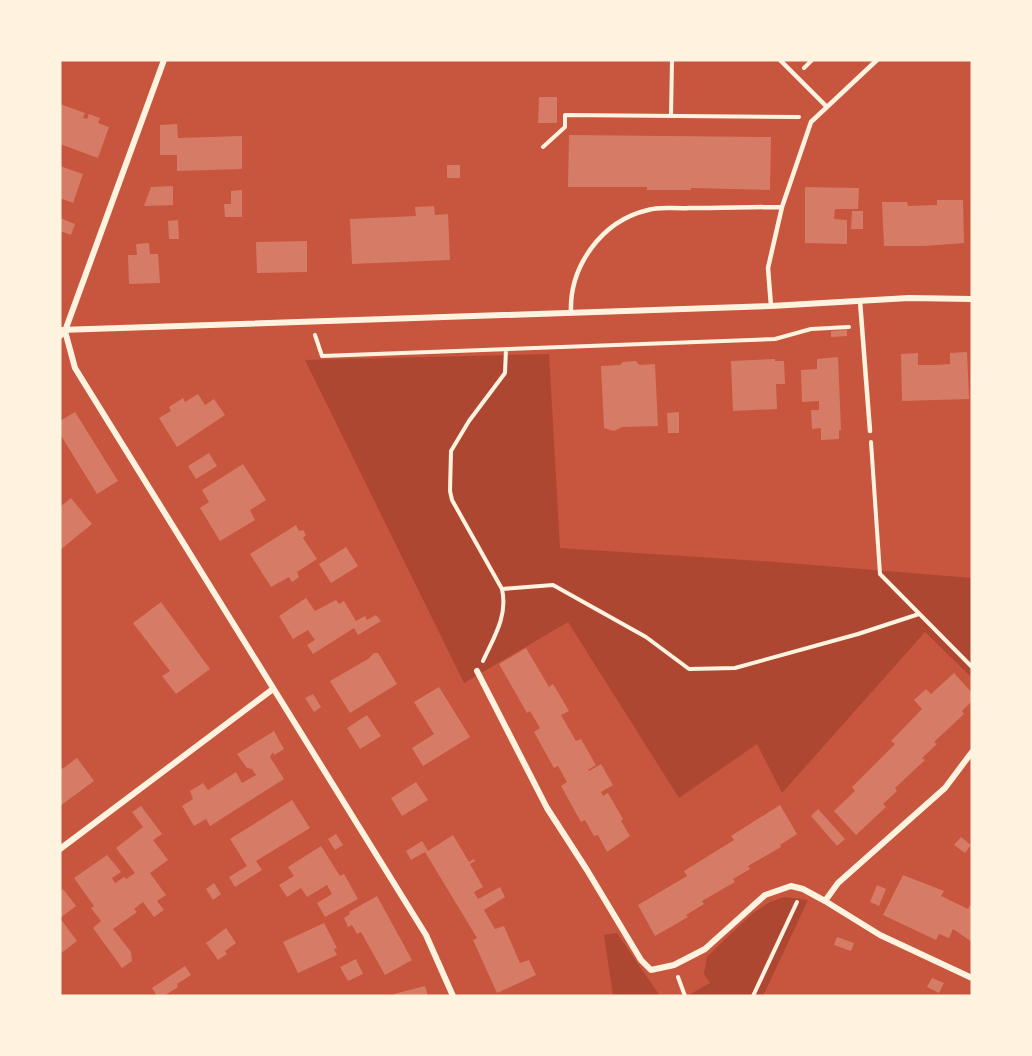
<svg xmlns="http://www.w3.org/2000/svg" width="1032" height="1056" font-family="Overpass,sans-serif">
  <style>
    .green { fill: #ae4732 }
    .building { fill: #d67c66 }
    .lines { fill: none; stroke-linecap: round; stroke-linejoin: round }
    .path { stroke: #fff3e0; stroke-width: 4 }
    .service { stroke: #fff3e0; stroke-width: 4.5 }
    .minor { stroke: #fff3e0; stroke-width: 6 }
  </style>
  <rect width="100%" height="100%" fill="#c8553d"/>
  <path class="green" d="M549,354L560,548L776,562L972,578V678L925,632L782,793L757,744L679,798L568,622L464,683L305,360Z
    M784,897L808,900L763,996H687L710,983L704,974L707,957L722,942L753,913L770,902Z
    M617,933L660,996H613L604,935Z"/>
  <path class="building" d="M539,97H557V123H538Z
    M60,104L85,113L83,118L87,119L89,114L100,118L98,123L109,127L98,158L60,144Z
    M177,124L178,138L242,136V169L177,171V155H160V125Z
    M569,135L771,137L770,190L691,188V190H647V187H568Z
    M447,165H460V178H447Z
    M60,166L83,174L73,203L60,198Z
    M173,186V205L144,206L151,187Z
    M805,187L859,188L858,209H835L834,219L847,220V244L805,243Z
    M242,190V217H225L224,204H231V191Z
    M937,200H963L964,243L924,246H884L882,202H907L908,206L937,205Z
    M434,206L435,215L448,214L450,260L352,264L350,219L416,216L415,207Z
    M852,211H863V229H851Z
    M60,218L75,224L71,235L60,231Z
    M178,220L179,239H169L168,221Z
    M307,241V272L257,273L256,242Z
    M149,243L150,254H158L160,283L129,284L128,255H137L136,244Z
    M847,330V336L831,337V331Z
    M967,352L969,399L902,401L901,354L918,353V365H934L950,364V353Z
    M838,357L841,430H839V439L821,440V428L812,429L811,410H819V401L802,402L801,370L817,369V359Z
    M775,359V361H784L785,384H776L777,409L733,411L731,361Z
    M636,361L639,365L655,364L658,426L622,427L614,431L604,428L601,366L620,365L623,362Z
    M198,394L205,405L214,399L225,415L177,447L159,418L171,411L169,407L183,398L185,402Z
    M75,412L118,481L97,494L60,434V421Z
    M679,412V433H668L667,413Z
    M209,453L217,466L196,479L188,466Z
    M243,464L266,500L250,510L255,520L220,541L200,508L209,502L202,490Z
    M71,498L92,524L60,550V507Z
    M296,525L299,531L303,530L306,535L303,538L317,559L297,572L299,577L292,582L289,577L271,587L250,554Z
    M346,547L358,566L331,583L319,564Z
    M306,598L315,611L336,600L339,604L344,601L356,621L365,616L367,620L376,615L381,621L358,635L354,628L313,654L307,645L315,640L308,630L293,639L279,616Z
    M161,602L210,669L176,694L162,676L170,671L133,623Z
    M526,648L549,687L553,684L569,711L561,715L576,741L581,739L596,765L588,770L589,771L601,764L613,785L601,792L603,796L608,793L623,819L621,821L630,836L607,852L598,835L594,836L585,820L581,822L561,786L567,782L558,766L554,768L534,732L540,728L530,711L527,713L499,664Z
    M374,653H378L397,684L350,713L330,681L368,659Z
    M954,673L972,693V701L962,711L964,714L934,742L937,744L922,758L925,760L895,788L897,791L883,804L886,807L856,835L834,811L855,791L852,787L895,744L891,741L922,709L914,700L926,689L931,694Z
    M439,687L470,737L423,766L412,748L434,734L414,702Z
    M313,694L321,707L314,712L305,698Z
    M367,715L381,736L360,749L347,728Z
    M274,731L284,749L274,755L273,752L270,757L284,779L210,826L206,819L194,826L182,806L193,799L190,791L203,783L208,790L236,772L242,783L256,775L252,769L247,768L237,754Z
    M77,758L94,781L60,806V765L62,769Z
    M416,782L428,800L402,816L391,798Z
    M292,800L310,828L256,861L262,870L235,887L229,877L247,866L230,839Z
    M780,805L797,834L780,845L781,847L748,866L750,869L733,879L735,882L702,901L704,904L686,915L688,917L655,936L638,905L687,876L684,871L734,840L731,836Z
    M141,806L162,834L153,840L168,860L150,873L166,895L157,901L164,910L154,917L143,902L134,909L137,912L113,929L131,952L132,961L122,968L93,928L101,921L91,908L94,906L74,878L107,855L121,872L112,878L115,883L124,877L126,879L135,873L116,848L143,827L132,812Z
    M818,809L845,839L837,846L811,816Z
    M336,834L343,845L335,850L328,839Z
    M453,835L469,862L474,859L475,861L470,864L483,887L474,892L478,899L500,887L505,897L484,910L495,929L504,926L520,963L529,960L536,975L497,993L473,940L477,938L425,852L411,860L406,851L422,841L428,851Z
    M961,837L971,845L965,853L954,845Z
    M321,846L340,876L344,874L358,899L325,917L317,903L332,894L327,885L307,897L301,888L287,897L279,885L294,876L288,867Z
    M903,875L944,891L941,896L968,909L970,905L972,907V942L953,929L949,938L939,934L936,940L883,915Z
    M214,883L221,894L213,900L206,889Z
    M877,885L886,889L879,906L870,902Z
    M63,889L76,906L60,918L77,941L60,954V892Z
    M377,896L412,960L385,975L361,932L357,934L352,925L348,927L344,918L350,914L349,912Z
    M324,923L337,948L334,949L337,955L298,973L283,942Z
    M226,928L236,943L225,951L227,954L218,960L206,943Z
    M837,937L854,943L851,951L834,945Z
    M356,959L363,974L348,981L340,967Z
    M185,966L191,975L177,984L178,987L164,996H157L152,988Z
    M932,978L944,983L939,993L927,987Z
    M425,986L428,996H394V994Z"/>
  <g class="lines">
    <path class="path" d="M804,68L812,60
      M671,116L672,60
      M543,147L565,127V115L799,117
      M315,335L322,356L775,339L811,329L849,327
      M871,442L880,574L972,667
      M502,589L553,585L646,637L689,669L735,668L858,634L919,614
      M483,661C494,637 508,616 502,589L452,500L450,491L451,451L469,421L505,373L506,349
      M678,977L685,996
      M753,996L797,902"/>
    <path class="service" d="M780,60L827,107
      M860,301L870,431
      M771,306L768,268L782,207L811,122L877,60
      M571,313C569,267 601,221 648,210C660,206 676,209 689,208C720,208 751,207 782,207"/>
    <path class="minor" d="M60,330L771,306L909,298L972,299
      M65,331L75,368L426,935L453,996
      M60,336L65,331L164,60
      M477,671L547,808L587,870L641,960L651,970L674,965L705,949L765,895L791,886L803,889L825,901L880,935L972,978
      M60,849L273,689
      M825,901L838,883L945,788L972,752"/>
  </g>
  <rect width="1032" height="1056" fill="none" stroke="#fff3e0" stroke-width="123"/>
</svg>
